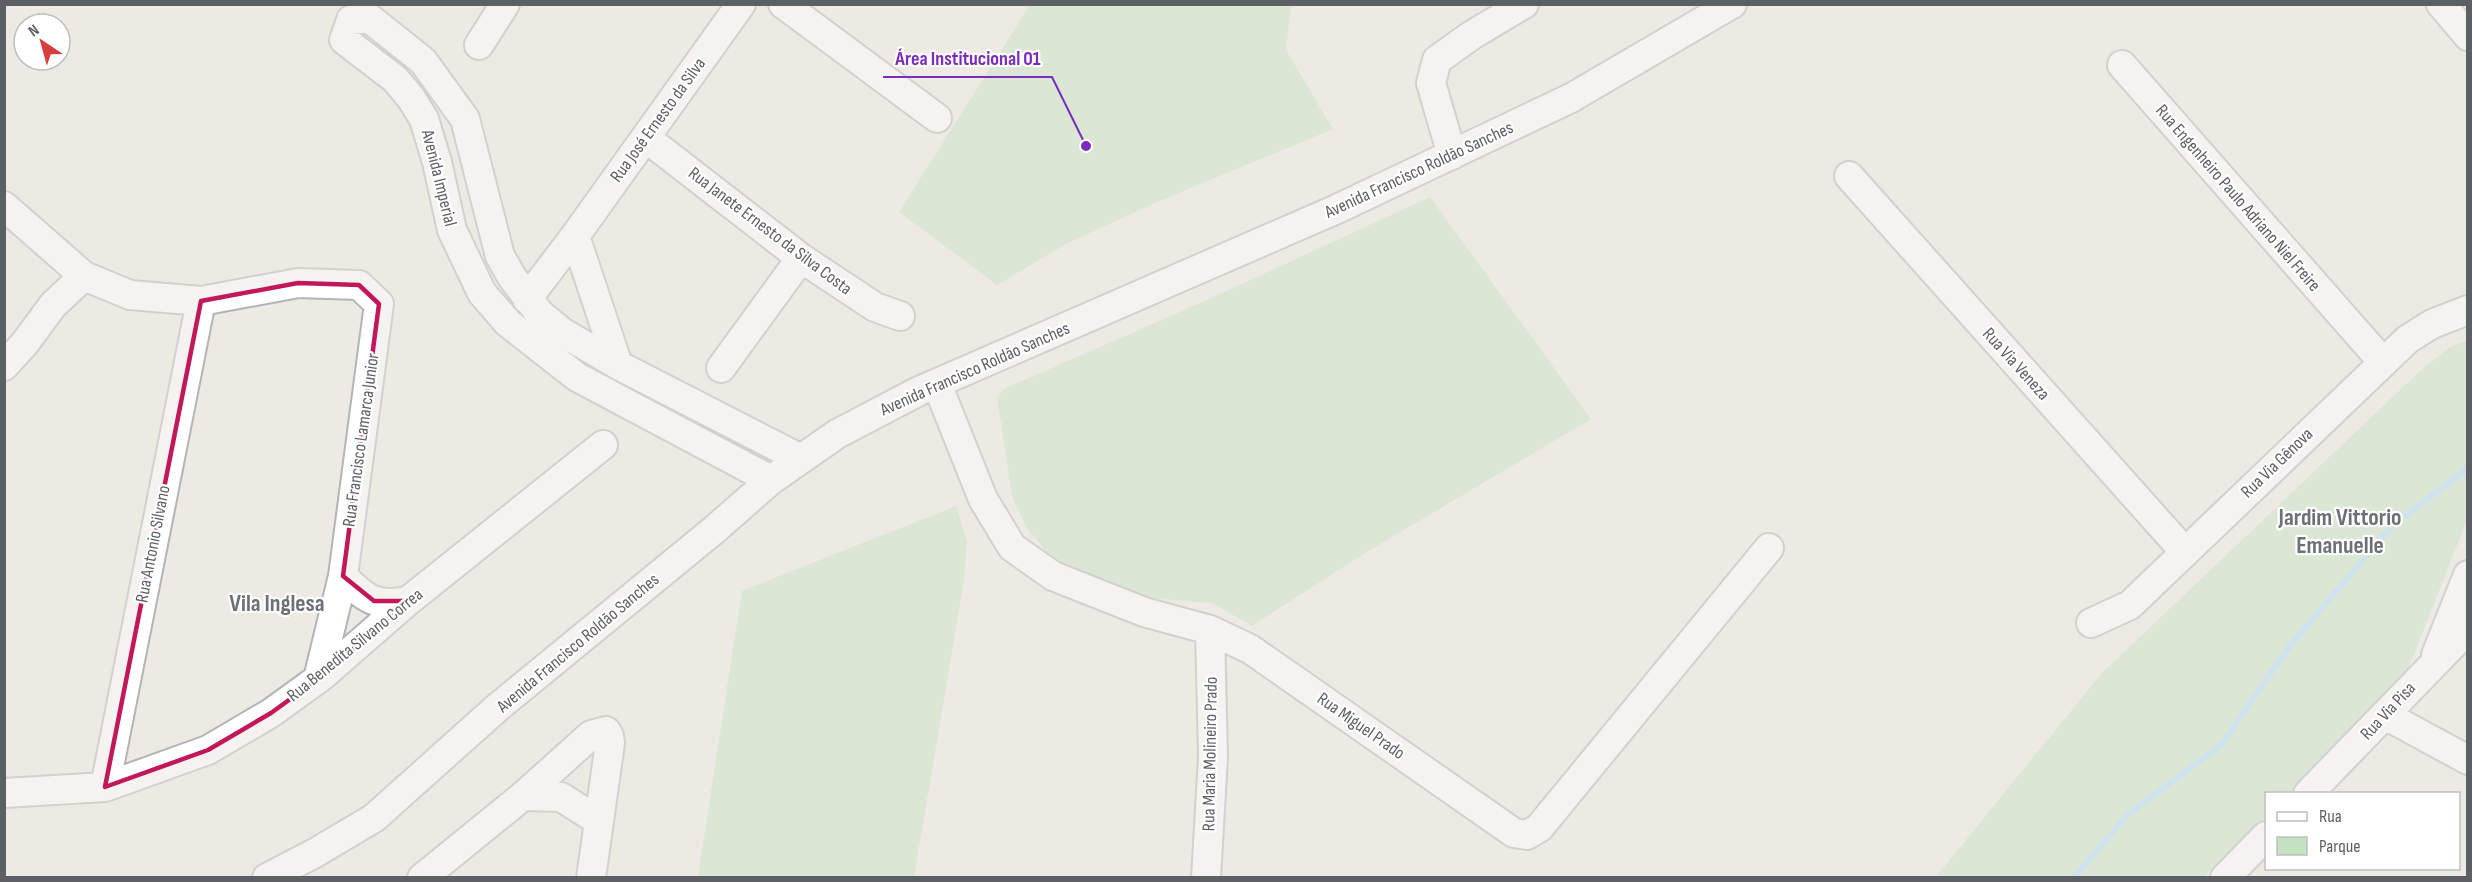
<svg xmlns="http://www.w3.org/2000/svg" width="2472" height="882" font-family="'Sofia Sans Condensed',sans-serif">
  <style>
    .green { fill: #c5e2c2 }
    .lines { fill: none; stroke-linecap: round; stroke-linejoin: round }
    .stream { stroke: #aadbf7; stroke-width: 6 }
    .minor-casing { stroke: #b1b4b8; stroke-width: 32 }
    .minor { stroke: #fff; stroke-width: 28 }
    .marked { fill: none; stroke: #c2185b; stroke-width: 4.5; stroke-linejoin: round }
    .labels { text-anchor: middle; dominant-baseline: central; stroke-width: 4.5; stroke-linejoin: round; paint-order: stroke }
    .street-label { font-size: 18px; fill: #5c5f63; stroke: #fff }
    .district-label { font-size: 24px; font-weight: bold; fill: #6d7175; stroke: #fff }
    .leader { fill: none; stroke: #7b2cbf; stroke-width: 2 }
    .callout-dot { fill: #7b2cbf; stroke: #fff; stroke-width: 2 }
    .callout-label { font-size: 20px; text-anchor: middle; font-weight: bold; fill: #7b2cbf; stroke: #fff; stroke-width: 4.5; stroke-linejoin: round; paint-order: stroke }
  </style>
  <rect width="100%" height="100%" fill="#edeae4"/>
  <path class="green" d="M1030,5H1291L1286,50L1333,129L1157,202L1066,244L997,285L899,212Z
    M1430,197L1591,419L1365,553L1252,626L1213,603L1148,598L1099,583L1069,571L1047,552L1028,530L1012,496L997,397L1004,389L1205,301Z
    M2467,341V520L2403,682L2290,793L2266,794V817L2204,877L1935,878L2101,674L2423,368L2450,347Z
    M956,506L967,541L964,580L914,877H698L742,591Z"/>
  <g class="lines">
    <path class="stream" d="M2074,878L2126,816L2221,745L2289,647L2391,527L2468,468"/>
    <g class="minor-casing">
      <path id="minor" d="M783,4L937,118
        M2441,4L2468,36
        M479,45L505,4
        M2122,65L2382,361
        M646,138L801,258L875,307L900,316
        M1452,155L1431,83L1437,60L1472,35L1524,4
        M1849,176L2184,551
        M4,206L84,276L130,295L201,301L298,283L359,285L379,304L343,576L318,679
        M575,236L618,365
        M527,299L575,236L741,4
        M4,366L25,343L53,305L84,276
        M721,368L801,258
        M937,384L983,499L1012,547L1053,576L1144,612L1210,630L1250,649L1514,833L1527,835L1539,828L1769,548
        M771,480L577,377L508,323L482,293L452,230L437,162L424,119L411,98L395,79L344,40L351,20L369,18L423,61L465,119L500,256L512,277L539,313L562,332L618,365L801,459
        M343,576C364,598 376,608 408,601
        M2091,623L2130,605L2408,339L2432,324L2468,310
        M2436,655L2468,575
        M2385,715L2468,760
        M105,787L201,301
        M4,793L105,787L208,750L271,713L322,676L408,601L603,445
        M2308,794L2468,629
        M523,796L561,797L599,821
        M267,878L315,853L374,818L498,707L714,530L771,480L837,434L919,391L1337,209L1571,98L1732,4
        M422,878L523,796L591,735L606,731L609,736L610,743L591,878
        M1206,878L1213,757L1210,630
        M2225,878L2266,836"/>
    </g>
    <use href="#minor" class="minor"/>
  </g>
  <path d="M0 0H2472V882H0ZM298,283L359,285L379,304L343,576L374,601H408L322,676L271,713L208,750L105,787L201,301Z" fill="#edeae4" fill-opacity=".55" fill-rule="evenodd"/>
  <path class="marked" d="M298,283L359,285L379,304L343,576L374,601H408L322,676L271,713L208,750L105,787L201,301Z"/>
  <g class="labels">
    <g class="street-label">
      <text transform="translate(658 120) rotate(-54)">Rua José Ernesto da Silva</text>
      <text transform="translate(1419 170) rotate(-25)">Avenida Francisco Roldão Sanches</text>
      <text transform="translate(439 178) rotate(76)">Avenida Imperial</text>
      <text transform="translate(2238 198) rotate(49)">Rua Engenheiro Paulo Adriano Niel Freire</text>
      <text transform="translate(770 231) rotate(37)">Rua Janete Ernesto da Silva Costa</text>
      <text transform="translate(2016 364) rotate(48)">Rua Via Veneza</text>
      <text transform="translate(975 369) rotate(-24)">Avenida Francisco Roldão Sanches</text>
      <text transform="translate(361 440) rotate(-82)">Rua Francisco Lamarca Junior</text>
      <text transform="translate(2277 463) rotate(-44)">Rua Via Gênova</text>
      <text transform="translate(153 544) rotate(-79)">Rua Antonio Silvano</text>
      <text transform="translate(578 643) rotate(-40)">Avenida Francisco Roldão Sanches</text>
      <text transform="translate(355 645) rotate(-39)">Rua Benedita Silvano Correa</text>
      <text transform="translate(2388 711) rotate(-47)">Rua Via Pisa</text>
      <text transform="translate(1361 726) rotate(35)">Rua Miguel Prado</text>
      <text transform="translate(1210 754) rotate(-89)">Rua Maria Molineiro Prado</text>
    </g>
    <g class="district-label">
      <text x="2340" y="517">Jardim Vittorio<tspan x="2340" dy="28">Emanuelle</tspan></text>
      <text x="277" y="603">Vila Inglesa</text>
    </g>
  </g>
  <path class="leader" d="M1086 146L1052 77H883"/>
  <circle class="callout-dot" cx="1086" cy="146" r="6"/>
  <g class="callout-label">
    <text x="968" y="65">Área Institucional 01</text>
  </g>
  <rect width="2472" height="882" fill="none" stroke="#5c5f63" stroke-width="12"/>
  <rect x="2265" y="792" width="195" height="78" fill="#ffffff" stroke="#bebfc1" stroke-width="1.5"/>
  <rect x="2277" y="812" width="30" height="9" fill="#ffffff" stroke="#bebfc1" stroke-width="1.5"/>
  <text x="2319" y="822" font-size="18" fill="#5c5f63">Rua</text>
  <rect x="2277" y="837" width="30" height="18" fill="#c5e2c2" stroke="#bebfc1" stroke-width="1.5"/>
  <text x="2319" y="852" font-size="18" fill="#5c5f63">Parque</text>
  <g transform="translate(42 42) rotate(324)"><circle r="28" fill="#ffffff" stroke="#bebfc1" stroke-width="1.5"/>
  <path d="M0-4.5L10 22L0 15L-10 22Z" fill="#d93e3e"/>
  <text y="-9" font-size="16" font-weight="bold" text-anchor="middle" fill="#5c5f63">N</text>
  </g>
</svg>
